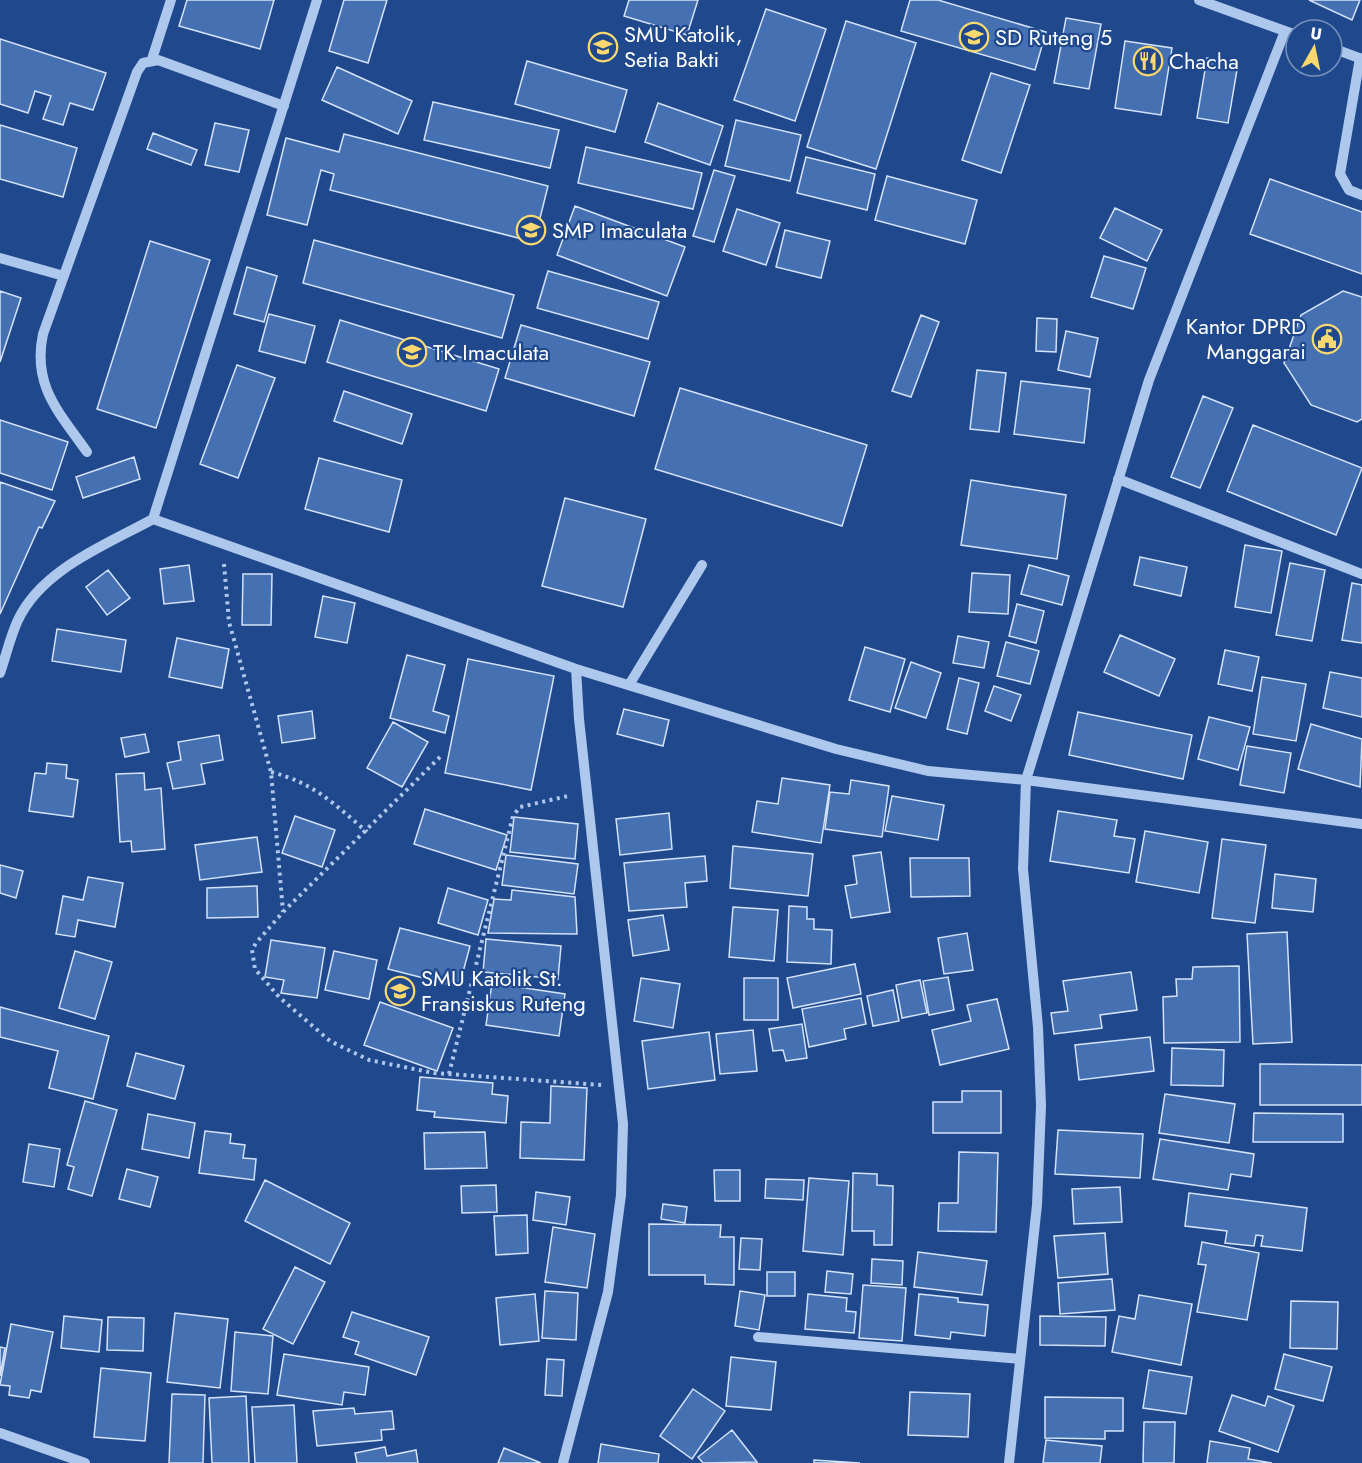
<svg xmlns="http://www.w3.org/2000/svg" width="1362" height="1463" font-family="Jost,sans-serif">
  <style>
    .building { fill: #4570b2; stroke: #d3e2f9; stroke-width: 1.5 }
    .lines { fill: none; stroke-linecap: round; stroke-linejoin: round }
    .path { stroke: #aec7ec; stroke-width: 4; stroke-dasharray: 3 4.5; stroke-linecap: butt }
    .minor { stroke: #aec7ec; stroke-width: 10 }
    .labels { text-anchor: middle; dominant-baseline: central; stroke-width: 4.5; stroke-linejoin: round; paint-order: stroke }
    .poi-label { font-size: 22px; fill: #fff; stroke: #20498d; text-anchor: start }
  </style>
  <rect width="100%" height="100%" fill="#20498d"/>
  <path class="building" d="M187,0H274L260,49L179,26Z
    M344,0H387L368,63L329,51Z
    M629,0H698L687,35L624,16Z
    M910,0H938L1046,32L1035,70L901,31Z
    M1309,0H1360L1352,20Z
    M766,9L826,29L795,121L734,100Z
    M1066,18L1101,24L1089,89L1054,83Z
    M846,21L916,43L876,169L807,147Z
    M0,39L106,73L93,110L70,103L63,125L43,119L51,96L35,91L28,113L0,104Z
    M1125,41L1172,48L1161,115L1115,108Z
    M1207,58L1238,64L1228,123L1197,118Z
    M527,61L627,90L615,132L515,104Z
    M337,67L412,101L398,134L322,100Z
    M991,73L1030,85L1001,173L962,160Z
    M433,102L559,130L550,168L424,140Z
    M658,103L723,126L710,165L645,142Z
    M736,120L801,135L790,181L725,166Z
    M215,123L249,130L239,172L205,165Z
    M0,125L77,148L63,197L0,179Z
    M153,133L197,150L191,165L147,149Z
    M344,134L548,186L534,242L330,190L334,174L321,170L307,225L267,215L286,138L339,152Z
    M586,147L702,173L693,209L578,183Z
    M806,157L875,174L867,210L797,193Z
    M714,170L735,176L714,242L693,236Z
    M887,176L977,200L965,244L875,220Z
    M1270,179L1362,212V274L1250,234Z
    M575,206L685,247L667,296L557,255Z
    M1115,208L1162,230L1147,261L1100,238Z
    M737,209L780,223L766,265L723,251Z
    M785,230L830,241L821,278L776,267Z
    M314,240L514,295L502,338L303,283Z
    M150,241L210,260L156,428L97,409Z
    M1104,256L1146,268L1133,309L1091,297Z
    M247,267L277,276L264,322L234,314Z
    M548,271L659,302L648,339L537,308Z
    M0,291L21,298L0,362Z
    M1343,291L1362,297V419L1357,422L1311,405L1284,363L1301,315Z
    M269,314L315,326L305,363L259,351Z
    M921,315L939,322L911,397L892,391Z
    M1037,318L1057,319L1056,352L1036,351Z
    M340,320L499,369L486,411L327,362Z
    M521,325L650,362L634,416L505,378Z
    M1066,331L1098,338L1090,377L1058,370Z
    M237,365L275,378L238,478L200,464Z
    M977,370L1006,373L999,432L970,429Z
    M1021,381L1090,389L1084,443L1014,434Z
    M680,388L867,445L842,526L655,469Z
    M344,391L412,414L402,444L334,421Z
    M1203,396L1233,408L1200,488L1171,477Z
    M0,420L68,442L52,490L0,473Z
    M1253,425L1362,468L1336,535L1227,491Z
    M134,457L140,479L83,498L76,477Z
    M319,458L402,480L389,532L305,509Z
    M971,480L1066,495L1057,559L961,545Z
    M0,482L55,501L42,528L39,527L0,614Z
    M565,498L646,519L623,607L542,586Z
    M1245,545L1282,551L1271,613L1235,607Z
    M1140,557L1187,567L1181,596L1134,585Z
    M1290,563L1325,570L1312,641L1276,635Z
    M189,565L194,601L164,604L160,569Z
    M1029,565L1069,576L1062,605L1021,594Z
    M108,570L130,598L107,615L86,587Z
    M972,573L1010,575L1008,614L969,612Z
    M243,574H272L271,625H242Z
    M1352,583L1362,585V643L1342,640Z
    M323,596L355,603L347,643L315,637Z
    M1017,604L1044,611L1036,643L1009,636Z
    M57,629L126,640L121,672L52,661Z
    M1120,635L1175,659L1159,696L1104,672Z
    M958,636L989,642L984,668L953,663Z
    M177,638L229,649L222,688L169,677Z
    M1006,642L1039,651L1030,684L997,676Z
    M865,647L905,659L890,712L849,700Z
    M1225,650L1259,657L1252,691L1218,684Z
    M407,655L445,665L433,711L449,716L445,733L390,718Z
    M468,659L554,676L531,790L445,773Z
    M911,662L941,673L926,718L895,708Z
    M1330,672L1362,678V717L1323,708Z
    M1262,677L1306,684L1296,741L1253,734Z
    M959,678L979,683L967,734L947,729Z
    M994,686L1021,695L1011,721L985,711Z
    M624,709L669,720L663,746L617,734Z
    M312,711L315,738L282,743L278,716Z
    M1078,712L1192,735L1183,779L1069,755Z
    M1209,717L1250,727L1238,770L1198,759Z
    M393,722L428,742L402,787L367,768Z
    M1311,724L1362,739L1360,787L1298,769Z
    M145,734L149,752L125,757L121,738Z
    M219,735L223,760L201,764L205,784L173,789L167,763L181,760L178,742Z
    M1247,746L1291,753L1284,793L1240,785Z
    M47,763L67,765L66,778L78,780L73,817L29,811L35,773L46,774Z
    M144,773L145,790L161,788L165,849L132,852L131,841L120,842L116,774Z
    M782,778L830,785L821,843L752,832L757,801L778,804Z
    M851,780L889,786L882,837L825,829L830,792L849,794Z
    M892,796L944,805L938,840L885,831Z
    M425,809L507,835L496,870L414,844Z
    M1058,811L1117,820L1114,836L1135,839L1129,873L1050,861Z
    M669,813L672,849L620,855L616,819Z
    M295,816L335,830L322,867L282,853Z
    M514,817L578,824L575,859L510,852Z
    M1145,831L1208,842L1199,893L1136,882Z
    M257,837L262,872L200,880L195,845Z
    M1222,839L1266,845L1255,923L1212,918Z
    M733,846L813,854L808,896L730,888Z
    M881,852L890,912L851,918L845,886L857,884L853,856Z
    M506,855L578,864L574,894L502,885Z
    M705,856L707,881L685,883L687,907L629,911L624,863Z
    M910,858H969L970,896L911,897Z
    M0,865L23,871L16,898L0,893Z
    M1275,874L1316,879L1313,912L1272,908Z
    M88,877L123,883L115,927L78,920L75,937L56,934L63,896L83,900Z
    M257,886L258,917L207,918V888Z
    M448,888L488,900L478,935L438,923Z
    M512,890L575,897L577,934L488,933L494,899L511,900Z
    M789,906L807,907V919H814V929L832,930L831,964L787,962Z
    M733,907L778,910L774,961L729,957Z
    M663,915L669,950L633,956L628,920Z
    M400,928L470,946L459,987L388,969Z
    M1287,932L1292,1042L1253,1044L1247,934Z
    M967,933L973,970L944,974L938,938Z
    M486,939L561,946L558,979L483,972Z
    M271,940L325,948L317,998L281,993L284,980L265,977Z
    M75,951L112,962L95,1019L59,1008Z
    M334,951L377,960L369,999L325,990Z
    M855,964L861,994L793,1008L787,978Z
    M1239,966L1240,1042L1164,1043L1163,997L1177,996L1176,979H1192L1193,967Z
    M1131,972L1137,1010L1100,1015L1102,1028L1054,1034L1051,1013L1068,1011L1063,981Z
    M948,977L954,1010L929,1015L923,981Z
    M641,978L680,984L673,1028L634,1021Z
    M744,978H778V1020H744Z
    M920,980L927,1013L902,1018L896,985Z
    M492,983L565,994L559,1036L486,1025Z
    M893,990L899,1021L873,1026L867,996Z
    M861,998L866,1024L844,1029L846,1039L809,1047L802,1009Z
    M997,999L1009,1049L940,1065L932,1030L971,1021L967,1005Z
    M380,1002L453,1028L437,1071L364,1045Z
    M0,1007L109,1036L93,1099L49,1088L58,1051L0,1037Z
    M802,1024L807,1058L786,1061L783,1050L773,1051L769,1029Z
    M753,1030L757,1071L720,1074L716,1034Z
    M709,1032L715,1080L648,1089L642,1041Z
    M1150,1037L1154,1071L1079,1080L1075,1045Z
    M1172,1048L1224,1050L1223,1086L1171,1085Z
    M136,1053L184,1066L175,1099L127,1086Z
    M1260,1064L1362,1065V1105H1260Z
    M420,1077L493,1083L492,1094L508,1096L506,1123L434,1117L435,1112L417,1110Z
    M551,1086L587,1088L584,1160L520,1158L521,1122L550,1123Z
    M962,1091H1001V1133H933V1102H962Z
    M1165,1094L1235,1104L1229,1143L1159,1133Z
    M85,1101L117,1110L92,1196L68,1189L74,1167L67,1165Z
    M1254,1113L1343,1114V1142H1253Z
    M148,1114L195,1123L189,1158L142,1149Z
    M1058,1130L1143,1134L1140,1178L1055,1174Z
    M205,1131L231,1134L230,1143L245,1145L243,1158L256,1159L254,1180L199,1173Z
    M485,1132L487,1168L425,1169L424,1133Z
    M1160,1139L1254,1154L1251,1177L1231,1174L1228,1190L1153,1179Z
    M29,1144L60,1149L54,1187L23,1182Z
    M959,1152L998,1153L996,1232L938,1231L939,1203H958Z
    M127,1169L158,1177L150,1207L119,1199Z
    M714,1170H740V1201H715Z
    M853,1173L877,1174V1185L893,1186L892,1245H874V1231H852Z
    M809,1178L849,1181L843,1255L803,1251Z
    M766,1179L804,1180L803,1200L765,1198Z
    M265,1180L350,1223L330,1264L245,1221Z
    M496,1185L497,1212L462,1213L461,1186Z
    M1120,1187L1122,1222L1074,1224L1072,1189Z
    M536,1192L570,1197L566,1225L533,1220Z
    M1189,1193L1307,1208L1302,1251L1261,1246L1263,1236L1256,1235L1254,1246L1225,1243L1227,1231L1185,1226Z
    M663,1204L687,1207L685,1223L661,1219Z
    M527,1215L528,1253L496,1255L494,1216Z
    M649,1224L721,1225L720,1237H734V1285L705,1284V1275H649Z
    M553,1227L595,1234L587,1288L545,1282Z
    M1105,1233L1108,1274L1058,1278L1054,1236Z
    M741,1238L762,1239L760,1270L739,1269Z
    M1202,1242L1259,1253L1247,1320L1197,1312L1206,1265L1198,1264Z
    M918,1252L987,1261L982,1295L914,1287Z
    M872,1259L903,1261L902,1285L871,1283Z
    M295,1267L325,1282L293,1344L263,1329Z
    M827,1271L853,1274L851,1294L825,1292Z
    M767,1272H795V1296H767Z
    M1112,1279L1115,1310L1060,1314L1058,1283Z
    M863,1285L906,1288L902,1341L859,1338Z
    M545,1291L578,1293L576,1340L542,1338Z
    M740,1291L765,1295L759,1330L735,1326Z
    M535,1294L539,1341L500,1345L496,1298Z
    M808,1294L847,1298L846,1311L856,1312L854,1333L805,1329Z
    M919,1294L958,1298V1302L988,1305L985,1336L951,1332L950,1339L915,1335Z
    M1139,1295L1192,1304L1181,1365L1112,1352L1119,1316L1135,1319Z
    M1291,1301L1338,1302L1337,1349L1290,1348Z
    M352,1312L429,1337L416,1375L355,1354L359,1342L343,1337Z
    M175,1313L228,1319L220,1388L167,1382Z
    M64,1316L102,1320L99,1352L61,1348Z
    M1040,1316L1106,1317L1105,1346L1040,1345Z
    M108,1317L144,1318L143,1351L107,1350Z
    M11,1324L53,1332L41,1392L31,1390L29,1398L9,1395L10,1386L0,1385Z
    M235,1332L273,1336L268,1394L231,1391Z
    M0,1347L5,1348L0,1376Z
    M284,1354L369,1367L365,1395L344,1392L342,1405L277,1395Z
    M1284,1354L1332,1367L1323,1401L1275,1389Z
    M731,1357L776,1362L771,1410L726,1406Z
    M547,1359L564,1360L562,1396L545,1395Z
    M101,1368L151,1373L145,1441L94,1437Z
    M1149,1370L1192,1377L1186,1414L1143,1408Z
    M693,1389L725,1411L692,1459L660,1436Z
    M910,1392L970,1394L968,1437L908,1435Z
    M172,1394L205,1395L203,1463H169Z
    M1232,1395L1265,1406L1268,1396L1294,1406L1278,1452L1219,1431Z
    M246,1396L249,1463H212L209,1398Z
    M1045,1397L1123,1398V1431H1105V1439L1045,1438Z
    M294,1405L297,1463H255L252,1407Z
    M354,1408L355,1414L392,1411L394,1429L381,1430L382,1440L317,1446L313,1411Z
    M1144,1422H1175L1174,1463H1143Z
    M732,1430L757,1462L703,1463L698,1457Z
    M1046,1440L1102,1446L1100,1463H1043Z
    M1210,1441L1250,1448L1248,1459L1272,1463H1207Z
    M601,1444L659,1454L658,1463H598Z
    M385,1447L387,1456L416,1450L418,1463H357L355,1453Z
    M504,1448L541,1463H498Z
    M814,1460L860,1463H814Z"/>
  <g class="lines">
    <path class="path" d="M224,564L229,622L271,772L283,912
      M440,757L283,912L256,943L252,950L255,969L279,997L330,1041L369,1060L434,1073L602,1085
      M271,772C314,783 333,803 367,832
      M449,1074L513,816L520,807L568,796"/>
    <path class="minor" d="M1199,0L1296,35
      M1332,48L1362,59
      M1360,58L1340,174L1349,190L1362,195
      M152,59L171,0
      M0,258L64,276
      M87,452C59,412 32,386 43,334L137,72L143,63L158,60L284,106
      M1118,479L1362,574
      M153,519L576,669L836,749L928,771L1026,780L1362,824
      M0,673C6,656 10,637 18,620C42,569 106,545 153,519L317,0
      M629,685L702,565
      M758,1337L1020,1359
      M0,1433L85,1463
      M563,1463L608,1292L621,1195L623,1124L579,719L576,669
      M1009,1463L1037,1205L1041,1106L1038,1027L1023,869L1026,780L1149,380L1285,31"/>
  </g>
  <defs>
    <g id="school-ring" transform="scale(1.5)"><circle r="9.5" fill="#20498d" stroke="#f9d96f" stroke-width="1.5"/><path d="M0-5L7-2L0 1L-7-2ZM-4 1L0 2.5L4 1V4Q0 6-4 4Z" fill="#f9d96f"/></g>
    <g id="restaurant-ring" transform="scale(1.5)"><circle r="9.5" fill="#20498d" stroke="#f9d96f" stroke-width="1.5"/><path d="M-5-6h1v4h1v-4h1v4h1v-4h1v5L-1.5 .5V6h-2V.5L-5-1ZM5-6V6H3V1.5H1.5Q1.5-4 5-6Z" fill="#f9d96f"/></g>
    <g id="civic-ring" transform="scale(1.5)"><circle r="9.5" fill="#20498d" stroke="#f9d96f" stroke-width="1.5"/><path d="M-.6-6.5H3V-4.5H.6V-3L4-1V1h2V6H-6V1h2V-1L-.6-3ZM-1.2 2.5V6h2.4V2.5Z" fill="#f9d96f"/></g>
  </defs>
  <g fill-rule="evenodd">
    <use href="#school-ring" x="974" y="37"/>
    <use href="#school-ring" x="603" y="47"/>
    <use href="#restaurant-ring" x="1148" y="61"/>
    <use href="#school-ring" x="531" y="230"/>
    <use href="#civic-ring" x="1327" y="339"/>
    <use href="#school-ring" x="412" y="352"/>
    <use href="#school-ring" x="400" y="991"/>
  </g>
  <g class="labels">
    <g class="poi-label">
      <text x="624" y="34">SMU Katolik,<tspan x="624" dy="25">Setia Bakti</tspan></text>
      <text x="995" y="37">SD Ruteng 5</text>
      <text x="1169" y="61">Chacha</text>
      <text x="552" y="230">SMP Imaculata</text>
      <text x="1306" y="326" text-anchor="end">Kantor DPRD<tspan x="1306" dy="25">Manggarai</tspan></text>
      <text x="433" y="352">TK Imaculata</text>
      <text x="421" y="978">SMU Katolik St.<tspan x="421" dy="25">Fransiskus Ruteng</tspan></text>
    </g>
  </g>
  <g transform="translate(1314 48) rotate(9)"><circle r="28" fill="#20498d" stroke="#7992bb" stroke-width="1.5"/>
  <path d="M0-4.5L10 22L0 15L-10 22Z" fill="#f9d96f"/>
  <text y="-9" font-size="16" font-weight="bold" text-anchor="middle" fill="#ffffff">U</text>
  </g>
</svg>
